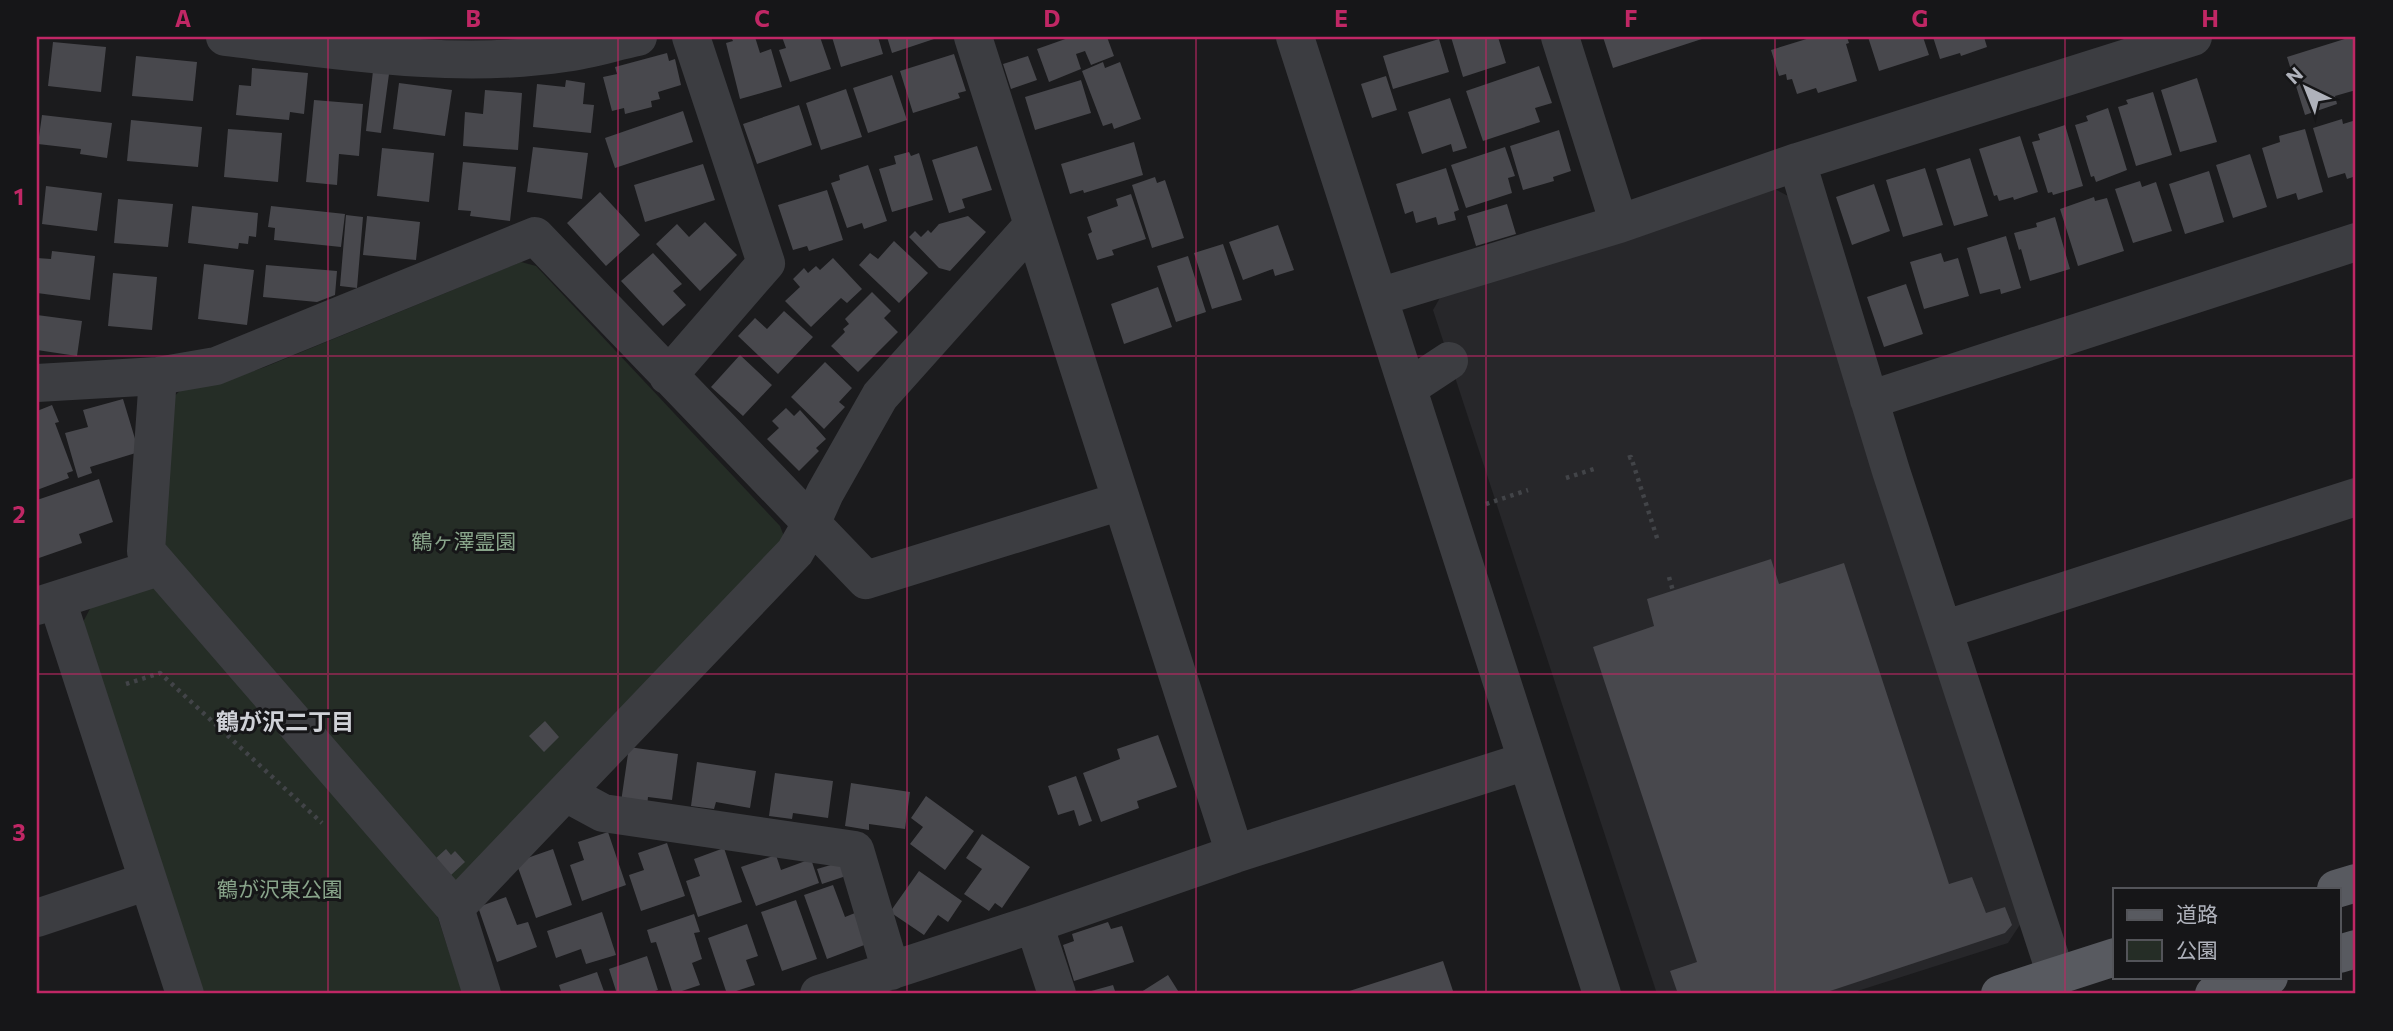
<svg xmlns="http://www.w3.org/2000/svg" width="2393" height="1031" font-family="Commissioner,'Noto Sans JP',sans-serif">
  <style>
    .built { fill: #27272a }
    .green { fill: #252d26 }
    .building { fill: #48484d }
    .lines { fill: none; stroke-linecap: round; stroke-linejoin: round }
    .path { stroke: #424448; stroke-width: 4.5; stroke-dasharray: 3.5 5; stroke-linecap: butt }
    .minor { stroke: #3c3d41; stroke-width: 38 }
    .major { stroke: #585a60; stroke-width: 38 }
    .grid { fill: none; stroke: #c02765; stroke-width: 2; stroke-opacity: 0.55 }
    .labels { text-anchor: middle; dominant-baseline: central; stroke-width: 6; stroke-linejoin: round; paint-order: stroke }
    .park-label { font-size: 21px; fill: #88a48a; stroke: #161618 }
    .neighbourhood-label { font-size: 23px; font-weight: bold; fill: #cfd1d7; stroke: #161618 }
    .neatline { fill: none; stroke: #c02765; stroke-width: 2.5 }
    .grid-label { font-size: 23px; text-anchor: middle; font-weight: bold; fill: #c02765 }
  </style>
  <rect width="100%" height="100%" fill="#1b1b1d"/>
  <path class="built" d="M1773,188L1792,198L2023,920L2008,943L1848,994H1657L1433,310L1441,296Z"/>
  <path class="green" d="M521,262L536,266L780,526L787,544L466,880H446L158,546L168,402L183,388L223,381L265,367Z
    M150,587L162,589L434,906L463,994H204L83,622L92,605Z"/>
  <path class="building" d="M731,37H755L760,53L771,49L782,87L740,99L726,43L733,41Z
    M782,37H820L831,69L790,82L779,50L786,48Z
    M832,37H878L883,54L841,67Z
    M887,37H940L892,53Z
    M1071,37H1107L1114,56L1091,65L1085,51L1076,54L1081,69L1049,82L1037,49Z
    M1451,37H1498L1506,63L1463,77Z
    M1603,37H1708L1613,68Z
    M1813,37H1847L1849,43L1846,44L1857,81L1818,93L1816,88L1797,94L1792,79L1787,80L1786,74L1779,76L1771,50Z
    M1868,37H1923L1929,55L1879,71Z
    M1933,37H1984L1987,47L1961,56L1960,53L1940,59Z
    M2351,37H2356V90L2335,96L2337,104L2305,115L2287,57Z
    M1439,39L1449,72L1393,89L1383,56Z
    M53,42L106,47L101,92L48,86Z
    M667,53L669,61L675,59L681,85L658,92L660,99L651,101L652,107L625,114L624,108L612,111L603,77L617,74L615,67Z
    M954,54L966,91L958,93L960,98L913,113L900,71Z
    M136,56L197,62L193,101L132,96Z
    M1028,56L1037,80L1011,89L1003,64Z
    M1103,62L1105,68L1120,62L1141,119L1114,129L1112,123L1103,126L1082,71Z
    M1539,66L1552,103L1535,108L1540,122L1483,141L1466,91Z
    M252,68L308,73L304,114L290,112L289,120L236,115L239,85L251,86Z
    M373,71L389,74L381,133L366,131Z
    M892,75L907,120L868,133L853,88Z
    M1386,76L1397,110L1372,118L1361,84Z
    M2197,78L2217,142L2180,152L2161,90Z
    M566,80L585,83L583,104L594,105L591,133L533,127L537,84L565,87Z
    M1081,80L1091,113L1035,130L1025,97Z
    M399,83L452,90L445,136L393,129Z
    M846,89L862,137L821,150L806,103Z
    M485,90L522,93L518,150L463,146L465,112L483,114Z
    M2153,92L2172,155L2136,166L2118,107L2128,104L2126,100Z
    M1450,98L1467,148L1453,152L1451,144L1422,154L1408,112Z
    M314,100L363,104L359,156L339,154L337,185L306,182Z
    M799,105L812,145L757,164L743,124Z
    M2108,108L2127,170L2096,182L2094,176L2091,177L2075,125L2088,121L2086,116Z
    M683,111L693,142L615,168L605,138Z
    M42,115L112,123L107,158L80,154L81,149L38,144Z
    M2342,119L2343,124L2356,120V176L2347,179L2345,173L2328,178L2313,128Z
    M131,120L202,127L198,167L127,161Z
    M2065,125L2083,186L2053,195L2052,192L2048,193L2032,142L2040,140L2038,134Z
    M228,129L282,133L278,182L224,177Z
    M2305,129L2323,192L2298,200L2296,193L2277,199L2262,148L2280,142L2279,136Z
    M1559,130L1571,171L1553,177L1554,181L1523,190L1510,146Z
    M2020,136L2038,192L2014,200L2013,197L1999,201L1997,195L1994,196L1979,149Z
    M1134,142L1143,175L1084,193L1083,190L1070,194L1061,164Z
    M977,146L992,190L962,199L965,208L949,213L932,160Z
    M533,147L588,153L582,199L527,192Z
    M1505,147L1515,176L1508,178L1512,193L1466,208L1451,165Z
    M382,148L434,153L429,202L377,196Z
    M909,152L911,156L919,153L933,200L892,212L879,169L896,164L894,156Z
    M2250,154L2267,207L2233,218L2216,165Z
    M1970,158L1988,216L1954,226L1936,169Z
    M463,162L516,167L510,221L470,216L471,211L458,210Z
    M703,164L715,200L645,222L634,185Z
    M868,165L887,221L864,229L862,223L847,228L831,183L840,180L839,175Z
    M1446,168L1459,210L1454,212L1456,220L1438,225L1436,217L1416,223L1413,211L1405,214L1396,184Z
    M1925,168L1943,225L1903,237L1886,180Z
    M2209,171L2224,222L2185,234L2169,184Z
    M1155,177L1157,183L1165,180L1184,238L1152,248L1132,185Z
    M2140,181L2142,187L2156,182L2172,231L2133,243L2115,189Z
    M1874,184L1890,231L1852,245L1836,197Z
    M46,186L102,193L97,231L42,224Z
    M827,190L843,240L809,251L807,246L793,250L778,205Z
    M600,192L640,235L606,266L567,223Z
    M1131,194L1146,239L1112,250L1114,255L1097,260L1088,234L1092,232L1087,217L1118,206L1116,199Z
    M2094,197L2095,201L2107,198L2124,251L2078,266L2060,209Z
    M118,199L173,204L168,247L114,243Z
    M1507,204L1516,234L1476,246L1467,216Z
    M192,206L258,213L256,237L249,236L248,244L239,243L238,249L188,243Z
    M271,206L345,214L341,247L274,240L275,228L268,227Z
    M346,215L363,217L357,288L340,286Z
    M367,216L420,222L416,260L363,255Z
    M968,216L986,232L950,271L939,268L909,237L915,231L921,237L928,230L931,233L939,224Z
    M2055,217L2070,269L2030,281L2021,249L2019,250L2014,233L2037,227L2036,223Z
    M705,222L737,255L700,291L656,244L677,224L689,237Z
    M1278,225L1294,270L1275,276L1273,269L1243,280L1229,242Z
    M2006,236L2021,288L2001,294L2000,289L1980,294L1967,248Z
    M894,241L928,273L899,303L859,265L870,253L878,259Z
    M1223,244L1242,300L1212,309L1194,253Z
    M52,251L95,256L90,300L37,293V258L51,259Z
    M653,253L682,284L673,291L686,305L663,326L621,281Z
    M1941,253L1944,262L1958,258L1969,296L1924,309L1910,262Z
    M1188,256L1206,312L1176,322L1157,266Z
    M833,258L862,289L847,303L841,298L811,327L785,301L800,287L793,279L804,268L808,273L816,266L820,270Z
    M204,264L254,270L247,325L198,319Z
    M266,265L337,271L335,295L317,302L263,297Z
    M113,273L157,277L152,330L108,326Z
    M1906,284L1923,334L1884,347L1867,297Z
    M1158,287L1172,327L1124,344L1111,304Z
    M872,292L891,311L884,318L898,332L858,372L831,346L845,332L843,329L849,324L845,319Z
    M784,311L813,337L778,374L738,336L755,318L767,329Z
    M37,315L82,321L77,356L37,350Z
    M740,355L772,385L743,416L711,387Z
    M825,362L852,388L839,402L845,407L824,429L791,397Z
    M123,399L139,452L90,467L92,473L78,478L65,433L88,427L83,410Z
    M52,405L59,422L55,423L73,471L67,473L69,478L37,490V411Z
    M786,408L794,416L800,410L826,439L816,448L819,451L799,471L767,439L779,428L772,421Z
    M99,479L113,522L79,534L82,543L39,558L37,551V500Z
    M1771,559L1779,584L1844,563L1949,884L1972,877L1986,913L2005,907L2012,925L2005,933L1821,994H1678L1670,971L1697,962L1593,647L1654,626L1647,599Z
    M545,721L559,737L544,752L529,736Z
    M1158,735L1177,787L1137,801L1139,808L1101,822L1083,773L1120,759L1117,749Z
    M629,747L678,754L672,800L648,797L647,806L621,802Z
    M697,762L756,771L750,808L716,802L714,809L691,806Z
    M775,773L833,781L828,818L793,813L792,819L769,816Z
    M1076,776L1092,821L1079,826L1074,810L1058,815L1048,786Z
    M851,783L910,792L905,829L869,824V830L845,826Z
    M926,796L974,831L945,870L910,844L923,827L911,818Z
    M608,832L626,885L582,901L570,865L584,860L578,842Z
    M982,834L1030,867L1002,908L995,903L989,911L964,894L982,869L966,858Z
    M667,843L685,896L641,911L629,875L644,870L638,853Z
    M724,848L742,902L698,917L686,881L700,876L694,859Z
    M446,849L451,855L455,851L465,862L450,876L435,859Z
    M553,849L572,905L536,918L516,862Z
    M776,855L781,870L811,859L819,883L756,906L741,867Z
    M841,862L846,876L822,884L817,869Z
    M919,871L962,901L948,922L938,915L924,935L890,912Z
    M833,885L845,917L855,913L867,944L827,959L804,895Z
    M506,897L517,925L528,922L537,947L497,962L478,907Z
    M796,900L817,959L782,971L761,912Z
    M602,912L616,955L586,964L581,949L556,958L547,931Z
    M694,914L700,932L694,933L702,959L692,963L700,985L673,994L656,942L651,943L647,930Z
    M1108,922L1111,929L1122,926L1134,962L1074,981L1063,945L1074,941L1072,934Z
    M747,924L758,956L746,960L755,985L727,994L708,938Z
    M647,956L658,990L646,994H617L609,969Z
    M1443,961L1454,994H1340Z
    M597,972L605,994H562L559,985Z
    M1168,975L1180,994H1138Z
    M1113,985L1116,994H1084V993Z"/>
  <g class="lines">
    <path class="path" d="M1628,458L1631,457L1658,541
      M1566,478L1597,468
      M1486,504L1528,490
      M1669,577L1673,591
      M126,684L160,673L322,823"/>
    <path class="minor" d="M225,37C335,50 454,70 565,53C589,50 614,42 638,37
      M1295,37L1602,994
      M1560,37L1619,224
      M1797,162L1891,471L2056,975
      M1033,225L1235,854
      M1379,297L1619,224L1797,162L2193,37
      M158,376L146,551L455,908L795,552L811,524L825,493L880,396L1033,225L973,37
      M668,376L766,263L691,37
      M37,383L158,376L216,366L535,236L866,580L1121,501
      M1408,388L1449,361
      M1869,400L2356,242
      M57,600L185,994
      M37,606L159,567
      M1943,630L2356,497
      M566,793L603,813L855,850L891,971
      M455,908L482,994
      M37,918L148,881
      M1034,924L1057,994
      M819,994L1034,924L1235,854L1526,761"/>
    <path class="major" d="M2336,889L2356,883
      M2339,954L2356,949
      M2000,994L2115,957
      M2214,994L2269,977"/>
  </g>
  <path class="grid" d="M328,37V994M618,37V994M907,37V994M1196,37V994M1486,37V994M1775,37V994M2065,37V994M37,356H2356M37,674H2356"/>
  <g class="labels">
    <g class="park-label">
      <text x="464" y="540">鶴ヶ澤霊園</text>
      <text x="280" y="888">鶴が沢東公園</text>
    </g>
    <g class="neighbourhood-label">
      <text x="285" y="721">鶴が沢二丁目</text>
    </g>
  </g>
  <rect width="2393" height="1031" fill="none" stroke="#161618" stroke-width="77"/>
  <rect x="2113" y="888" width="228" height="91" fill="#161618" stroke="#535459" stroke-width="2"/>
  <rect x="2127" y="910" width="35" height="10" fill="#585a60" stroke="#535459" stroke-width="2"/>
  <text x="2176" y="922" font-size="21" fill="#afb2bb">道路</text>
  <rect x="2127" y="940" width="35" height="21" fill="#252d26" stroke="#535459" stroke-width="2"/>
  <text x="2176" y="958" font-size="21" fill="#afb2bb">公園</text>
  <g transform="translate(2306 88) rotate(317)" stroke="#161618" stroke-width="5" paint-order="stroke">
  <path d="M0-5L12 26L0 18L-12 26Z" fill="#afb2bb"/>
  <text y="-10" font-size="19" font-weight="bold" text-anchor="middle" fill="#afb2bb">N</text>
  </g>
  <rect x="38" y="38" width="2316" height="954" class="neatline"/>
  <g class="grid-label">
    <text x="183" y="27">A</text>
    <text x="473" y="27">B</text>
    <text x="762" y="27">C</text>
    <text x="1052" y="27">D</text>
    <text x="1341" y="27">E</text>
    <text x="1631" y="27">F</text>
    <text x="1920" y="27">G</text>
    <text x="2210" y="27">H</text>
    <text x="19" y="205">1</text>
    <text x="19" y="523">2</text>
    <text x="19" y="841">3</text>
  </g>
</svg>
